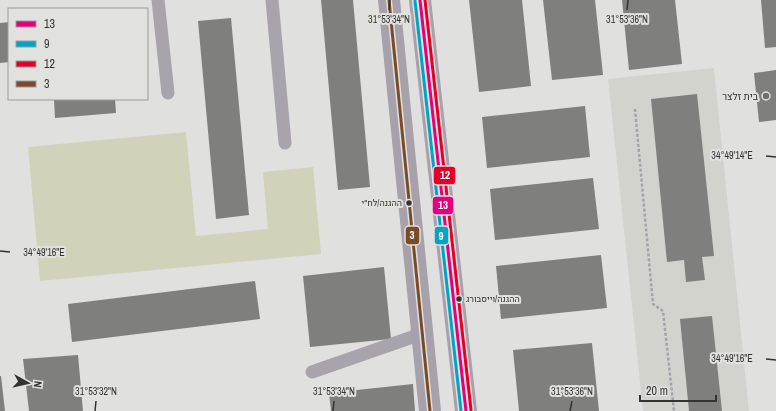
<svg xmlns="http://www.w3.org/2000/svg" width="776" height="411" font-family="'Archivo Narrow',Heebo,sans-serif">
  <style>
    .built { fill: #d3d3cd }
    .green { fill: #d1d2ba }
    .building { fill: #7f7f7e }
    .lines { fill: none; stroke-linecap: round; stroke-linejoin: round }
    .path { stroke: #a5a2a8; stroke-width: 2.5; stroke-dasharray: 3 2; stroke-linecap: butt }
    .lane { stroke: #a9a3ac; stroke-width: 13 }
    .secondary { stroke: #a7a1ab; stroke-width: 22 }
    .bus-1-casing { stroke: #e1e1de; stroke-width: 6 }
    .bus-2-casing { stroke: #e1e1de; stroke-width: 6 }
    .bus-3-casing { stroke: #e1e1de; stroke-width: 6 }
    .bus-4-casing { stroke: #e1e1de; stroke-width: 6 }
    .bus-1 { stroke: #e5007d; stroke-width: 3 }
    .bus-2 { stroke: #03a3c6; stroke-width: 3 }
    .bus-3 { stroke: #e4002b; stroke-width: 3 }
    .bus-4 { stroke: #7a4b2a; stroke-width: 3 }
    .ticks { fill: none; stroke: #333332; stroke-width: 1.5 }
    .poi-dot { fill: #70706f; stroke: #e1e1de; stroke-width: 1.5 }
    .bus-dot { fill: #333332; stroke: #e1e1de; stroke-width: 1.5 }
    .labels { text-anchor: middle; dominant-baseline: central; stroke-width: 4; stroke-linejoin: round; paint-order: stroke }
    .bus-label { font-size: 9px; fill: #333332; stroke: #e1e1de; text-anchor: end }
    .poi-label { font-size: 10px; fill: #333332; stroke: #e1e1de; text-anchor: end }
    .ticks-label { font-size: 10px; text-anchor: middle; fill: #333332; stroke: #e1e1de; stroke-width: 4; stroke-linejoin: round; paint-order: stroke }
    .line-badge { stroke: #e1e1de; stroke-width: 1.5 }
    .badge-label { font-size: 11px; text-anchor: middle; font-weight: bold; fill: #fff }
  </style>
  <rect width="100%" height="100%" fill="#e0e0df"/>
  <path class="built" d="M714,68L749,411H643L608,79Z"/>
  <path class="green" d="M186,132L196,236L268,229L263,172L313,167L321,254L40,281L28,147Z"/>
  <path class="building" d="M321,0H353L370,187L338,190Z
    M469,0H522L531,86L479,92Z
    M543,0H595L603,75L552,80Z
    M622,0H675L682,64L629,70Z
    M761,0H776V47L765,48Z
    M231,18L249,215L216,219L198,21Z
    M9,22V62L0,63V23Z
    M776,70V120L759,122L754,73Z
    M697,94L714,256L702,257L705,280L686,282L684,260L667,262L651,99Z
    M54,99H115L116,113L55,118Z
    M585,106L590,157L487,168L482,117Z
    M593,178L599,229L495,240L490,189Z
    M601,255L607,308L501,319L496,266Z
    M384,267L391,339L310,347L303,276Z
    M255,281L260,319L72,342L68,304Z
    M712,316L722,411H689L680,319Z
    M592,343L599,411H519L513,350Z
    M78,355L83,411H29L23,359Z
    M0,376H1L5,411H0Z
    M413,384L415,411H331L329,393Z"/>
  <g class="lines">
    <path class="path" d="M635,109L653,304L663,311L674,411"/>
    <path class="lane" d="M158,0L168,93
      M272,0L285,143
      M312,372L424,333"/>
    <path class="secondary" d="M389,0L430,411
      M420,0L466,411"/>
    <g class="bus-1-casing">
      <path id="bus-1" d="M420,0L466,411"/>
    </g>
    <g class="bus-2-casing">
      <path id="bus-2" d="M415,1L461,411"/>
    </g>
    <g class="bus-3-casing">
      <path id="bus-3" d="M425,0L471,410"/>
    </g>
    <g class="bus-4-casing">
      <path id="bus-4" d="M389,0L430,411"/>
    </g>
    <use href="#bus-1" class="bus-1"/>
    <use href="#bus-2" class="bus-2"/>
    <use href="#bus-3" class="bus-3"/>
    <use href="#bus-4" class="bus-4"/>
  </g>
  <path class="ticks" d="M389,10L390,0M627,10L628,0M766,156L776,157M0,251L10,252M766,359L776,360M95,411L96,401M333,411L334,401M570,411L572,401"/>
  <circle class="poi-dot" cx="766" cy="96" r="4"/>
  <g class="bus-dot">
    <circle cx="409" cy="203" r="3.5"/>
    <circle cx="459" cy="299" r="3.5"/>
  </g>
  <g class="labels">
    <g class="bus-label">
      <text x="402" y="203">ההגנה/לח״י</text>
      <text x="466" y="299" text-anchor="start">ההגנה/וייסבורג</text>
    </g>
    <g class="poi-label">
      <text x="758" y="96">בית זלצר</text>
    </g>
  </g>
  <g class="ticks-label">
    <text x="389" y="23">31°53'34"N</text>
    <text x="627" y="23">31°53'36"N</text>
    <text x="732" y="159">34°49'14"E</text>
    <text x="44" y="256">34°49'16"E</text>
    <text x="732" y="362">34°49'16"E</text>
    <text x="96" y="395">31°53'32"N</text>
    <text x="334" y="395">31°53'34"N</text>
    <text x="572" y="395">31°53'36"N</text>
  </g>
  <g class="line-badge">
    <rect x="433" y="166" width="23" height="19" rx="4" fill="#e4002b"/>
    <rect x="432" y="196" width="22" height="19" rx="4" fill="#e5007d"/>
    <rect x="405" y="226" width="15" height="19" rx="4" fill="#7a4b2a"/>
    <rect x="434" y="226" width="15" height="19" rx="4" fill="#03a3c6"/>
  </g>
  <g class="badge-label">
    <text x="445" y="179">12</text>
    <text x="443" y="209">13</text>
    <text x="412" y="239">3</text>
    <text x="441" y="240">9</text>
  </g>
  <rect x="8" y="8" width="140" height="92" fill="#e1e1de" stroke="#9b9b99"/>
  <rect x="16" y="21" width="20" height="6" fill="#e5007d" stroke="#9b9b99"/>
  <text x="44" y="28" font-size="12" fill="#333332">13</text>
  <rect x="16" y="41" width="20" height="6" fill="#03a3c6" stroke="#9b9b99"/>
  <text x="44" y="48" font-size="12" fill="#333332">9</text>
  <rect x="16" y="61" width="20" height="6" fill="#e4002b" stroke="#9b9b99"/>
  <text x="44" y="68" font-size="12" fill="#333332">12</text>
  <rect x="16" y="81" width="20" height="6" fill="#7a4b2a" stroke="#9b9b99"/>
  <text x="44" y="88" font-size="12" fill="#333332">3</text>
  <g transform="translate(28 383) rotate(98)" stroke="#e1e1de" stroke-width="3" paint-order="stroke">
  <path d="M0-3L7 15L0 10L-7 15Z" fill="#333332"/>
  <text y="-6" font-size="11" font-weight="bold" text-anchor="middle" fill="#333332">N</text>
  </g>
  <path d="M640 395v6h76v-6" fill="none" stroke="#333332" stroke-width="2"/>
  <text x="646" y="395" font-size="12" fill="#333332" stroke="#e1e1de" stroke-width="3" paint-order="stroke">20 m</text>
</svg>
